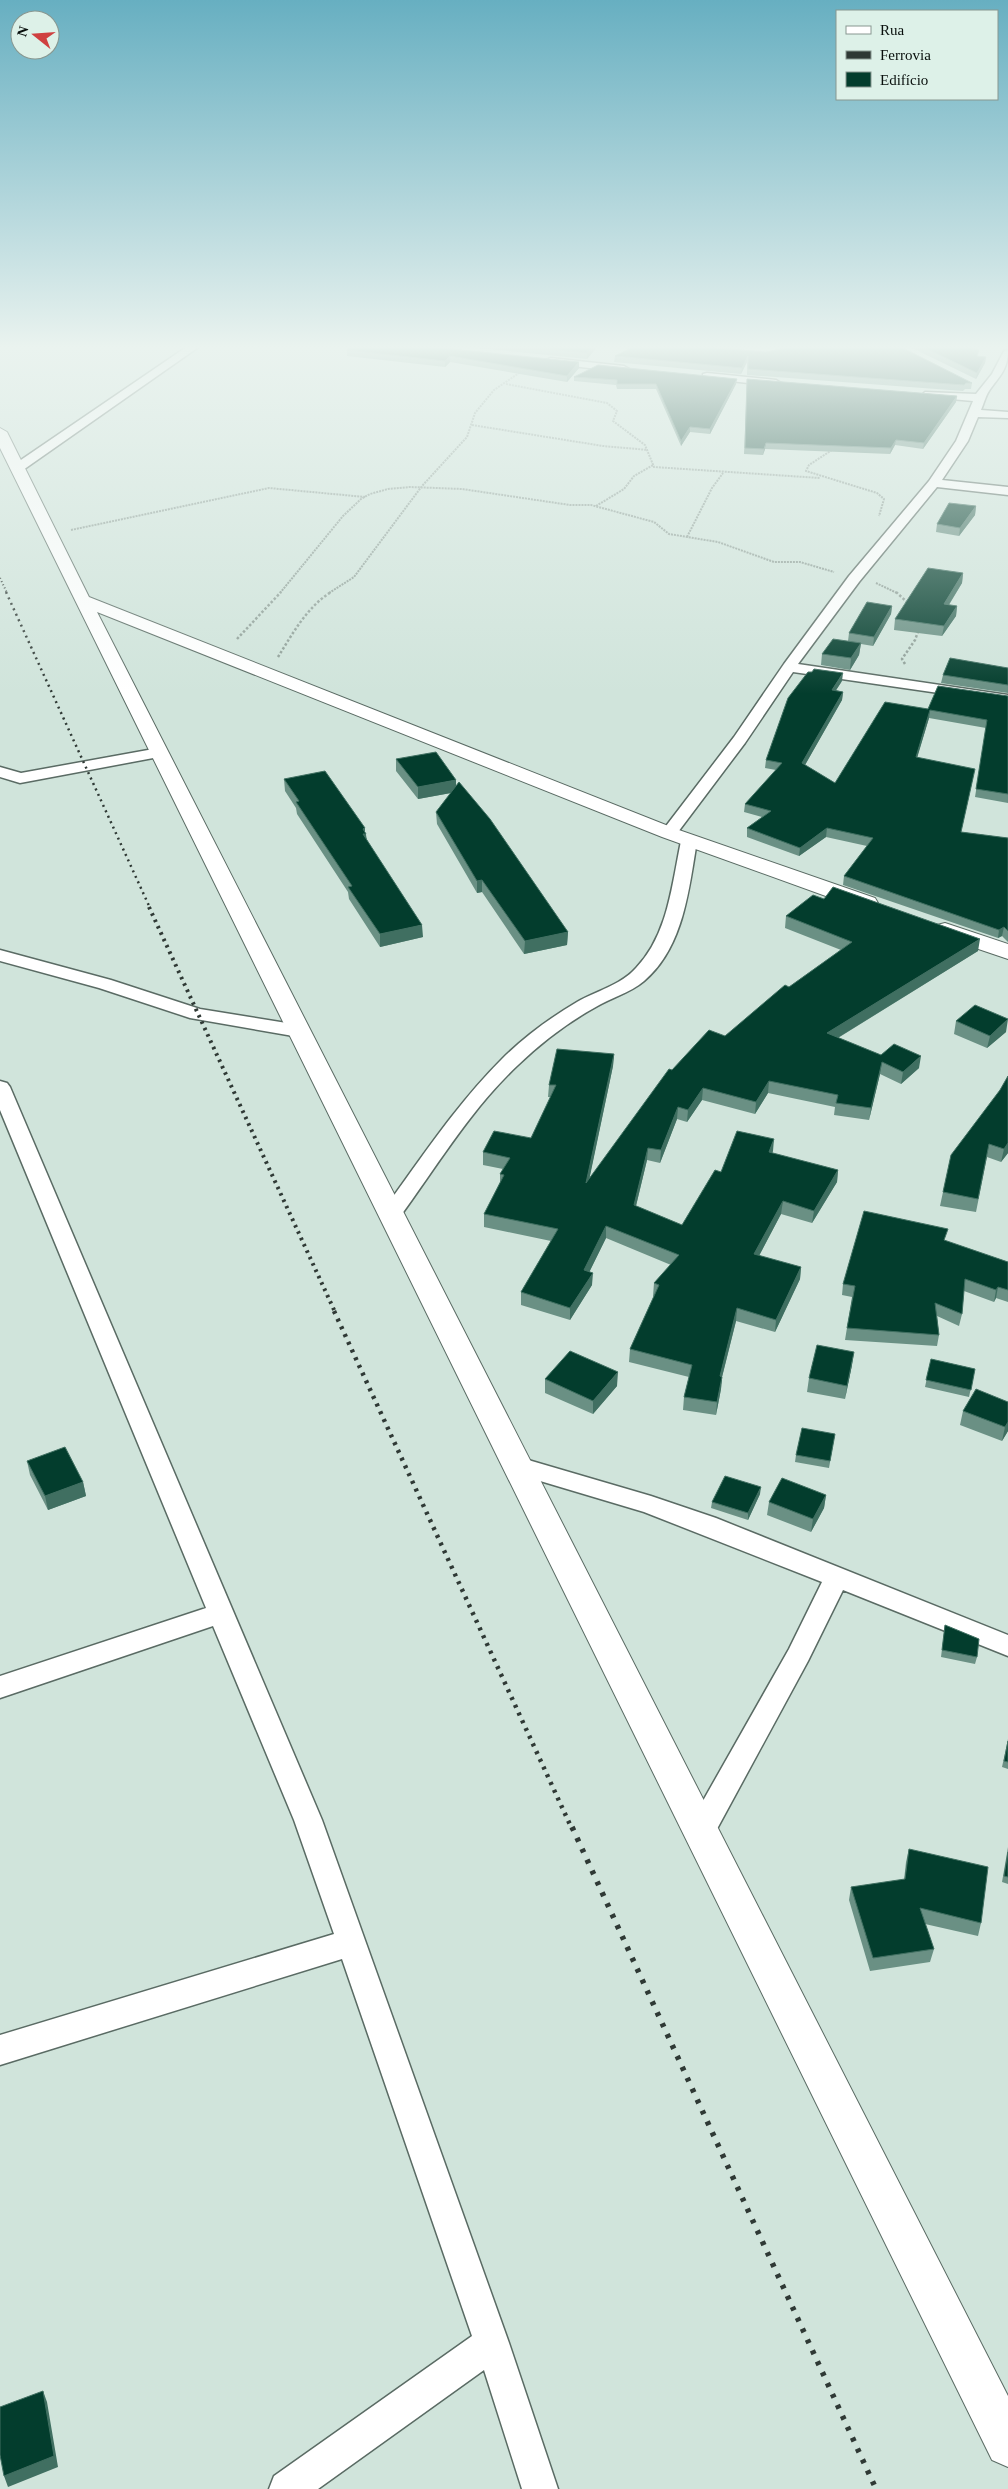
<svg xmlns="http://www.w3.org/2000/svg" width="1008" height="2489" font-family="Georgia,serif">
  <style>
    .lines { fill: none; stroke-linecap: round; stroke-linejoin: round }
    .street-casing { stroke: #5a6b64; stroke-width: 3 }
    .secondary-casing { stroke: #5a6b64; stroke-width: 2 }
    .path-far1 { stroke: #8f9f98; stroke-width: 2; stroke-dasharray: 2 1; stroke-linecap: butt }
    .path { stroke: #8f9f98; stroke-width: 2.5; stroke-dasharray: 2.5 2; stroke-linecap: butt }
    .street { fill: #fff; fill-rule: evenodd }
    .secondary { fill: #fff; fill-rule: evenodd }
    .rail-far4 { stroke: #2f3935; stroke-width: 2; stroke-dasharray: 1 2.5; stroke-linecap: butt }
    .rail-far3 { stroke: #2f3935; stroke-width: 2.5; stroke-dasharray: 2 4; stroke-linecap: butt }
    .rail-far2 { stroke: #2f3935; stroke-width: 4; stroke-dasharray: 2.5 4.5; stroke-linecap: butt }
    .rail-far1 { stroke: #2f3935; stroke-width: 4.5; stroke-dasharray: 3 5.5; stroke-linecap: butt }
    .rail { stroke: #2f3935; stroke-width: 5.5; stroke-dasharray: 4 8; stroke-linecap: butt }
    .wall { fill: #6a9084 }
    .shaded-wall { fill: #406f61 }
    .building { fill: #033d2d; stroke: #406f61 }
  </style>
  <rect width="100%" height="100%" fill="#d0e4db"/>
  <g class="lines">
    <g class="street-casing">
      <path id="street" d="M188,346H200L23,470H15L13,467L15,464Z
        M1008,350C1008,368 1001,375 991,388C986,394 984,403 981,410L1008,412V418L978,417L968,441L942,480L1008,487V495L937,487L859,582L798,664L1008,695V703L793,672L745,743L675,836H663L661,833L663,830L734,737L784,664L849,576L929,481L956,441L973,401L929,397L923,394L925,392L976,394L992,374L1004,351Z
        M550,358L624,366L629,369L624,372L546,363L545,361Z
        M707,373L776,380L781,383L776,386L703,378V374Z
        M159,748L164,750L167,753L164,756L20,783L0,777V767L21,773Z
        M689,836L695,838L697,841C689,888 684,947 644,981C630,993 610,998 594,1008C567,1023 541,1043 518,1065C471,1109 437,1166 399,1218L392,1220L385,1218L382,1213L385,1208C422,1157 457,1104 502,1059C524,1037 550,1018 577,1002C596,991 621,985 636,968C668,935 672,884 681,841L683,838Z
        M0,950L111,980L200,1009L299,1025L306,1027L308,1031L306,1035L299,1037L190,1018L99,988L0,961Z
        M0,1081L7,1083L10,1087L322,1820L509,2343L558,2489H522L484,2370L318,2489H269L274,2476L472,2336L342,1959L0,2065V2035L334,1934L294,1820L213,1626L0,1698V1676L206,1608L0,1110Z
        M518,1457L651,1496L716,1518L1008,1635V1656L843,1590L808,1661L711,1840L701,1843L691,1840L687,1831L691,1822L789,1649L822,1582L644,1512L510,1472L506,1466L510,1460Z"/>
    </g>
    <g class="secondary-casing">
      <path id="secondary" d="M0,428L7,432L89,597L676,829L875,898L878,903L875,908L867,910L859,908L662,837L97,612L1008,2396V2467L992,2460L0,448Z
        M945,923L1008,944V959L937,935L934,930L937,925Z"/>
    </g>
    <path class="path-far1" d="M506,384L607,403L617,411L613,421L645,445L654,467L820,478
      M472,425L603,446L648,450
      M832,450L809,465L806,471L877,493L884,499L879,516
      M596,506L624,489L634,476L653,465
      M71,530L269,488L365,497
      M687,537L712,488L723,473
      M876,583L897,593
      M280,593L343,516L361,499L370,494L388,489L410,487L462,489L570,505H591L654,522L669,534L718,542L774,562H800L834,572
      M329,593L354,577L422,486L467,437L475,413L494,390L522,371"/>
    <path class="path" d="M896,592L908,603
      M237,639L281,592
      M278,657C293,633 307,607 331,592
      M905,664L902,659L915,640L919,629"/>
    <use href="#street" class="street"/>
    <use href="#secondary" class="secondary"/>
    <path class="rail-far4" d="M0,578L7,593"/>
    <path class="rail-far3" d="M6,592L150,908"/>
    <path class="rail-far2" d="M149,907L335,1312"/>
    <path class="rail-far1" d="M334,1311L572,1829"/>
    <path class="rail" d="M572,1827L876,2489"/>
  </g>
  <path class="wall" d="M352,346L579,368L567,382L450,362L445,367L347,356V350Z
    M459,346H598L587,359Z
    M635,346H723L721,348L972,383L971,389H965L963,391L747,375V362L741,374L614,362L615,356Z
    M908,346H975L974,350L978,356L986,357L985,363L976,379Z
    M574,377L736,384L710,434L690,432L681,446L656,389H617L616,385L574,381Z
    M747,379L957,396L956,402L923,449L895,445L890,454L765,449L763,455L744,454Z
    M976,506L975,515L959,536L936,532L937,524Z
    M963,573L962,583L949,605L957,606L956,616L942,636L894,630L895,619Z
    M892,606L891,614L873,646L861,644L859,655L850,670L821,665L822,654L848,641L849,633Z
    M1008,668V693L941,683L943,675Z
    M842,681L836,690L843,692L842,700L805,765L835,783L928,709L1008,696V803L975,797L986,728L929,718L917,757L973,778L961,832L1008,838V942L1002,936L998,938L843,885L844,876L867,846L826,837L799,856L747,837V828L762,817L744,812L745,804L776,770L765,768L766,760Z
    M396,759L456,786L568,932L567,945L524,954L482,892L477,893L437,824L436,812L451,793L418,799L396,771Z
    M284,779L365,832L367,840L423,937L380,947L349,899L348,892L297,814L296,808L285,791Z
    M824,899L978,951L838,1038L881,1055L919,1068L901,1084L880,1074L869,1120L834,1115L835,1107L768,1093L755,1114L702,1100L687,1122L677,1119L660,1163L647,1160L636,1206L682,1225L721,1172L773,1151L772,1153L838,1170L837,1182L812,1223L781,1214L759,1256L801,1267L800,1279L775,1332L736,1321L722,1377L721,1389L716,1415L683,1410L684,1397L689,1377L629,1362L630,1349L654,1296H653L654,1283L671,1265L606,1238L589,1272L592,1285L570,1320L521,1305V1292L551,1241L484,1227V1214L500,1183V1174L503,1169L483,1165V1152L531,1138L551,1097H548L549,1085L614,1054L613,1066L589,1179L672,1070L725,1036L789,987L841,950L785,928L786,916Z
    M956,1021L1006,1032L987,1048L954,1034Z
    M1008,1076V1153L1001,1162L987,1157L976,1212L940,1206L943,1192Z
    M946,1241L1008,1262V1302L996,1298L994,1302L964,1291L962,1314L959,1326L937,1316L939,1335L937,1346L845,1340L852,1297L842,1295L843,1284Z
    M931,1359L975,1369L969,1397L925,1387Z
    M852,1365L845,1399L807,1392L809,1378Z
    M545,1379L617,1386L593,1414L545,1393Z
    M1008,1402V1431L1002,1441L960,1425L963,1411Z
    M835,1434L829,1468L795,1462L796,1455Z
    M27,1461L83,1482L86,1496L48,1510L30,1475Z
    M760,1494L748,1520L711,1508L712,1502Z
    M826,1495L824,1508L811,1532L767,1515L769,1502Z
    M945,1625L977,1657L975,1664L941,1657Z
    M1008,1739V1769L1002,1767Z
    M1008,1847V1884L1002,1882Z
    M909,1849L981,1923L978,1936L925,1924L934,1949L930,1962L870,1971L849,1900L851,1887L904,1880L906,1862Z"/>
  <path class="shaded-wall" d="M593,346H598L587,359V353Z
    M718,346H723L716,354V348Z
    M450,356V362L445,367V361Z
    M748,356L747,362L741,374L742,368Z
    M986,357L985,363L976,379L977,373Z
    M579,362V368L567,382V376Z
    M737,379L736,384L710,434V429Z
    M957,396L956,402L923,449L924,443Z
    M690,427V432L681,446V441Z
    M896,440L895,445L890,454L891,448Z
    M766,443L765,449L763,455L764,449Z
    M976,506L975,515L959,536L960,528Z
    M963,573L962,583L943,614L944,604Z
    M892,606L891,614L873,646L874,637Z
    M957,606L956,616L942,636L944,626Z
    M861,643L859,655L850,670L851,658Z
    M843,673L842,681L831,698L832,690Z
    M843,692L842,700L801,772L802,763Z
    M930,710L929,718L915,765L916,757Z
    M456,780V792L418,799V787Z
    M365,828V834H366L367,846H364L363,829Z
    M827,828L826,837L799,856L800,848Z
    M482,880V892L477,893V881Z
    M422,925L423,937L380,947V934Z
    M1004,927L1002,936L998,938L999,930Z
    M568,932L567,945L524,954L525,941Z
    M980,939L978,951L826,1045L827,1033Z
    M1008,1019L1006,1032L987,1048L990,1036Z
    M614,1054L613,1066L586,1195V1183Z
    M921,1056L919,1068L901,1084L903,1072Z
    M882,1062L880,1074L869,1120L871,1108Z
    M769,1081L768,1093L755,1114L756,1102Z
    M703,1088L702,1100L687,1122L688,1110Z
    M678,1107L677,1119L660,1163L661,1150Z
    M774,1139L773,1151L767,1165L769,1152Z
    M1008,1143V1153L1001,1162L1004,1149Z
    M648,1148L647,1160L633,1218L634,1205Z
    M838,1170L837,1182L812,1223L814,1211Z
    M783,1201L781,1214L753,1267L754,1254Z
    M606,1226V1238L584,1283V1270Z
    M801,1267L800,1279L775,1332L776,1320Z
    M593,1273L592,1285L570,1320V1308Z
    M998,1287L996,1298L994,1302L996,1290Z
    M737,1308L736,1321L719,1389L720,1376Z
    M854,1352L852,1365L845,1399L847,1386Z
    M618,1372L617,1386L593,1414V1401Z
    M722,1377L721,1389L716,1415L717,1402Z
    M1008,1422V1431L1002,1441L1005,1427Z
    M83,1482L86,1496L48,1510L45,1496Z
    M761,1487L760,1494L748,1520V1513Z
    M826,1495L824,1508L811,1532L813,1519Z
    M43,2391L47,2402L58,2467L8,2487L4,2476Z"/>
  <path class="building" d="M352,346H422L579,362L567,376L450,356L445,361L347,350Z
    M520,346H593L587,353Z
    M635,346H718L716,348L766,352L795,346H899L972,383H966L964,385L748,369V356L742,368L615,356Z
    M921,346H974L972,349L979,350L977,356L986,357L977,373Z
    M598,365L737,379L710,429L690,427L681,441L656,384H617V380L574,377Z
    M747,379L957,396L924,443L896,440L891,448L766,443L764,449L745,448Z
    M949,503L976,506L960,528L937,524Z
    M928,568L963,573L944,604L957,606L944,626L895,619Z
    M867,602L892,606L874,637L849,633Z
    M833,639L861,643L851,658L822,654Z
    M950,658L1008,668V685L943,675Z
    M814,669L843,673L832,690L843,692L802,763L835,783L885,702L928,709L938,686L1008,696V794L976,789L987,720L930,710L916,757L975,769L961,832L1008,838V931L1004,927L999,930L844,876L873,838L827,828L800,848L747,828L771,811L745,804L782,763L766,760L788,698L808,672H812Z
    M436,752L456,780L418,787L396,759Z
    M325,771L365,828L363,829L366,834H363L422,925L380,934L348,887L352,886L296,802L299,801L284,779Z
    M459,782L490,819L568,932L525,941L482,880L477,881L436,812Z
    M833,887L980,939L827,1033L881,1055L894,1044L921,1056L903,1072L882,1062L871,1108L836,1103L838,1095L769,1081L756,1102L703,1088L688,1110L678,1107L661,1150L648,1148L634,1205L682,1225L715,1170L721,1172L737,1131L774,1139L769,1152L838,1170L814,1211L783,1201L754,1254L801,1267L776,1320L737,1308L720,1376L722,1377L717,1402L684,1397L692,1365L630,1349L659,1285L654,1283L679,1255L606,1226L584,1270L593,1273L570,1308L521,1292L558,1229L484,1214L504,1175L500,1174L510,1158L483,1152L494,1131L531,1138L556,1085H549L557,1049L614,1054L586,1183L669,1069L672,1070L709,1030L725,1036L785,985L789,987L852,942L786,916L813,895L824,899Z
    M975,1005L1008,1019L990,1036L956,1021Z
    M1008,1076V1143L1004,1149L989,1144L978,1199L943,1192L951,1155L1000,1090Z
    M864,1211L948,1229L944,1240L1008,1262V1290L998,1287L996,1290L965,1279L962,1314L935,1303L939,1335L847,1328L855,1286L843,1284Z
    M817,1345L854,1352L847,1386L809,1378Z
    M570,1351L618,1372L593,1401L545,1379Z
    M931,1359L975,1369L971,1390L926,1380Z
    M976,1389L1008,1402V1422L1005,1427L963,1411Z
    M802,1428L835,1434L830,1461L796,1455Z
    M65,1447L83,1482L45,1496L27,1461Z
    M725,1476L761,1487L748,1513L712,1502Z
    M782,1478L826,1495L813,1519L769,1502Z
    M945,1625L979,1639L977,1657L942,1650Z
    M1008,1741V1762L1004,1761Z
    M909,1849L988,1867L981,1923L920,1908L934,1949L873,1958L851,1887L905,1879Z
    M1008,1852V1877L1004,1876Z
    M43,2391L54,2456L4,2476L0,2455V2407Z"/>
  <linearGradient id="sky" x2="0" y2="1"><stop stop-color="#67afc1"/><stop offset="0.5" stop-color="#eaf3ef"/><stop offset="1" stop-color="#eaf3ef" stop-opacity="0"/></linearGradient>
  <rect width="1008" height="694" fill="url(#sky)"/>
  <rect x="836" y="10" width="162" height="90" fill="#ddf1e8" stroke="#889790"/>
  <rect x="846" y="26" width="25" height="8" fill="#ffffff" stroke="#889790"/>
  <text x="880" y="35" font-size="15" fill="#080f0c">Rua</text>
  <rect x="846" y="51" width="25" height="8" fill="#2f3935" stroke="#889790"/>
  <text x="880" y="60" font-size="15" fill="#080f0c">Ferrovia</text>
  <rect x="846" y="72" width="25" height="15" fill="#033d2d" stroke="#889790"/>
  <text x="880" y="85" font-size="15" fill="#080f0c">Edifício</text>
  <g transform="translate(35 35) rotate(287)"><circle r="24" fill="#ddf1e8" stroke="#889790"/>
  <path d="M0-4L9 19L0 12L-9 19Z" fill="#cf4040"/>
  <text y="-8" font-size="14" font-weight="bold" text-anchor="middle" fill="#080f0c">N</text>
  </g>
</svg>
